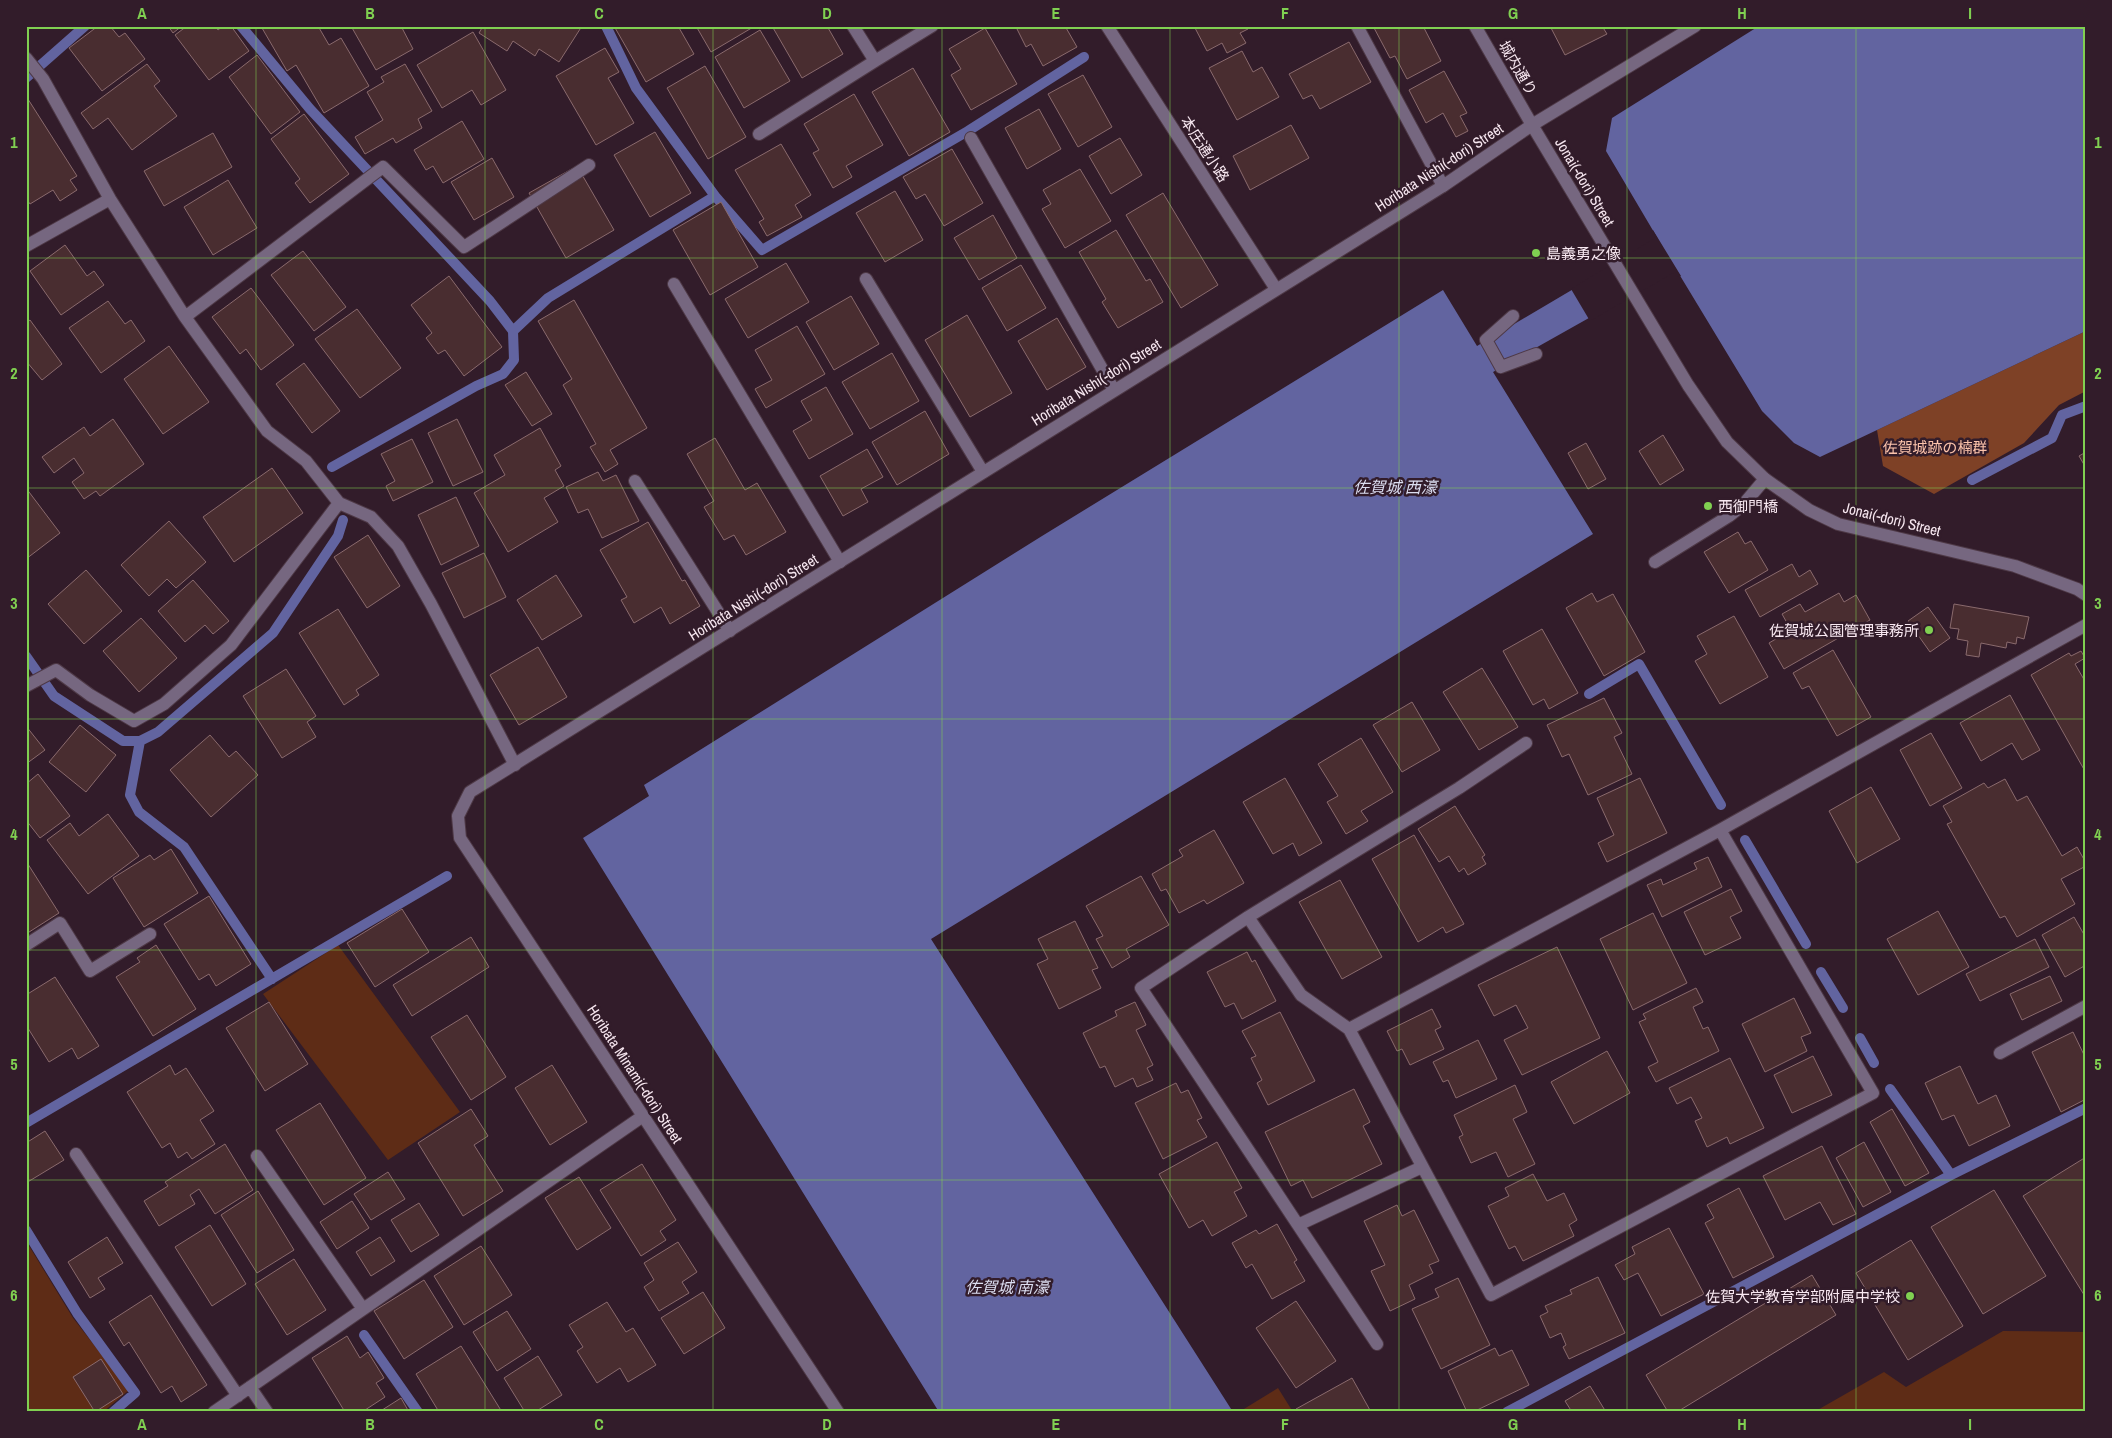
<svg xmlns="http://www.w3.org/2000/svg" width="2112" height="1438" font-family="'Archivo Narrow','Noto Sans JP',sans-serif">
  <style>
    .green { fill: #5e2c16 }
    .forest { fill: #7e4126 }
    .water { fill: #6264a0 }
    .pier { fill: #321c2a }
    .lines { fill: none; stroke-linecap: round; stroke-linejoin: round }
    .stream { stroke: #6264a0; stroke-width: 10 }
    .building { fill: #492d30; stroke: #8a6a6d }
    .pedestrian-casing { stroke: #4e3946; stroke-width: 14 }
    .minor-casing { stroke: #4e3946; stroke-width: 14 }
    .tertiary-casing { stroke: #4e3946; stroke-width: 14 }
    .pedestrian { stroke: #766780; stroke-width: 12 }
    .minor { stroke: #766780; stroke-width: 12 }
    .tertiary { stroke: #766780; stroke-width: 12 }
    .grid { fill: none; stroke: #80d051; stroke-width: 1; stroke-opacity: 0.55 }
    .poi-dot { fill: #80d051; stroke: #321c2a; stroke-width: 2 }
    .labels { text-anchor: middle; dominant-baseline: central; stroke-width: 5; stroke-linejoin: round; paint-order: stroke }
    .street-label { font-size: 15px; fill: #f8e8f1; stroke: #321c2a }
    .poi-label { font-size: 15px; fill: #f8e8f1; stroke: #321c2a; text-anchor: start }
    .park-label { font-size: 15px; fill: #fdc4ac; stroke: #321c2a }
    .water-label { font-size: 16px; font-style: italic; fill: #dcdef1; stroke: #321c2a }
    .neatline { fill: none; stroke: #80d051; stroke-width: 2 }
    .grid-label { font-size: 16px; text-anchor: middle; font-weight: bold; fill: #80d051 }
  </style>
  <rect width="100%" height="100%" fill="#321c2a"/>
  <path class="green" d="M338,945L460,1112L388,1160L263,994Z
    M26,1241L73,1318L129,1390L103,1412H26Z
    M2003,1331L2086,1332V1412H1814L1884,1372L1906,1387Z
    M1278,1388L1293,1412H1239Z"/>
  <path class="forest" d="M2086,331V391L2059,405L2024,443L1934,494L1883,466L1877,430Z"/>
  <path class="water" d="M1759,26H2086V331L1820,457L1794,443L1762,411L1676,269L1493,372L1593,534L931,939L1233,1412H939L583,838L649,796L644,785L1042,536L1443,290L1477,346L1658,239L1606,151L1612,118Z"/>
  <path class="pier" d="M1653,230L1681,276L1678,277L1675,272L1590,321L1571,289L1655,238L1651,232Z"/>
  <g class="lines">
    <path class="stream" d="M241,26L310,109L490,301L513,331L514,360L503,374L476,386L332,467
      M606,26L636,88L715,196L762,250L968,131L1084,57
      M26,78L85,26
      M513,331L548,298L715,196
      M1972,480L2052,438L2062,415L2086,406
      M26,656L54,696L123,741H140L158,732L273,633L338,536L343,520
      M1589,694L1639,664L1721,805
      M140,741L130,795L139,812L184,847L272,979
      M1745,840L1806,944
      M1821,972L1843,1008
      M1860,1038L1874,1063
      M1890,1089L1951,1175
      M26,1123L447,876
      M26,1230L77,1313L135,1393L113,1412
      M364,1335L418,1412
      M1507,1412L1951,1175L2086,1108"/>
  </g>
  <path class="building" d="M98,26H110L119,37L125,33L145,59L102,91L69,48Z
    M168,26H182L173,33Z
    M187,26H215L218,30L223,26H231L249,51L209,80L175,35Z
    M264,26H318L329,45L341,38L369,86L324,113L296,65L287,71L262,28Z
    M351,26H401L413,49L376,70Z
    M483,26H582L559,62L539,49L535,56L513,41L507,51L479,33Z
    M614,26H678L694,54L646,82Z
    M696,26H755L711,52Z
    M772,26H827L843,54L802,78Z
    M1023,26H1065L1077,47L1043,66L1031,44L1026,47L1017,29Z
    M1194,26H1246L1248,29L1240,33L1246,43L1227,53L1222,43L1207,51Z
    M1373,26H1423L1441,61L1407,79L1395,56L1390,58Z
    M1550,26H1602L1607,34L1565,55Z
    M985,28L1017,84L971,110L951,75L961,69L949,49Z
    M760,30L790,81L744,108L715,57Z
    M473,32L506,90L481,105L472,90L442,108L417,65Z
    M1349,42L1371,82L1320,109L1312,95L1303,99L1289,74Z
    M605,48L619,72L608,78L634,123L596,145L556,76Z
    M1242,51L1253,72L1262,67L1279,97L1237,120L1209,68Z
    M257,55L300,112L271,134L229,77Z
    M147,64L160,81L154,86L177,116L132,150L108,118L93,129L81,113Z
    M405,64L432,111L418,119L422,128L396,143L393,138L365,154L355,137L383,120L367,92L384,82L381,77Z
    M705,66L746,137L708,159L667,88Z
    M913,68L950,132L909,156L872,92Z
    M1444,71L1467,113L1460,116L1468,131L1456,137L1443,113L1426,123L1409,90Z
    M1083,75L1112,127L1078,147L1048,94Z
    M854,94L883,145L846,166L852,177L833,188L813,153L819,150L804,124Z
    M26,96L77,176L70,180L77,190L60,201L53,190L30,204L26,198Z
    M1039,109L1061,149L1027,169L1005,128Z
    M304,114L349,174L310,203L295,183L300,179L271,139Z
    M462,121L484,159L443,183L433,166L426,170L414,150Z
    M1291,125L1309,158L1250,190L1233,156Z
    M655,132L691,193L650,217L614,155Z
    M213,133L232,167L164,206L144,171Z
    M1120,138L1142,175L1111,194L1089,156Z
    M781,144L811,195L795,205L802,217L767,236L759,222L764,219L735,170Z
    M952,149L983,203L944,226L925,194L916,199L903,177Z
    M492,158L514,197L474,220L451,182Z
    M577,166L614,230L566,258L529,193Z
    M1080,169L1111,221L1065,248L1042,209L1051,204L1043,190Z
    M228,180L257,228L213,255L184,207Z
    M895,191L923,240L885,262L856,213Z
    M1163,193L1218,285L1181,308L1126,215Z
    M721,202L758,267L710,295L673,230Z
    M993,215L1017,258L979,280L954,238Z
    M1116,230L1146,281L1150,279L1163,302L1118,328L1102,302L1106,299L1079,252Z
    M65,245L87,276L94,271L104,285L61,315L30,271Z
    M303,251L346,307L314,331L271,275Z
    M786,263L809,302L748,338L725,299Z
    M1021,265L1046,308L1007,331L982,288Z
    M449,276L502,347L464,376L445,350L438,354L426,338L432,333L411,305Z
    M251,288L294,345L261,370L246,349L240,354L212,317Z
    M851,296L879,344L834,370L806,322Z
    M574,300L647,428L610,450L618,464L605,472L590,447L596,444L563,385L572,379L538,321Z
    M108,301L125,324L131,320L145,341L101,373L69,328Z
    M357,309L401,368L360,398L315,339Z
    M967,315L1012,393L970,417L925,340Z
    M1057,318L1086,367L1047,390L1018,341Z
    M30,320L62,364L42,380L26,361V323Z
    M797,326L825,374L766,408L755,389L772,380L755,350Z
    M169,346L209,402L163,434L124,379Z
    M892,353L919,401L870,429L842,382Z
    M304,363L340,411L312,433L276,384Z
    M526,372L552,414L532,426L505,385Z
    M826,387L853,434L809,459L793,431L812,420L801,401Z
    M925,411L949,454L897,485L872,442Z
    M113,419L144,464L100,496L96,491L84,499L72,482L84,473L74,458L54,473L42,457L84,427L90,436Z
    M457,419L483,472L453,486L428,433Z
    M540,428L561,466L555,470L564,486L544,498L558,522L508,552L474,493L505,475L494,455Z
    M1663,435L1684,470L1660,485L1639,451Z
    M715,438L745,490L757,483L786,532L746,555L734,535L724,540L704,507L714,501L687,454Z
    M412,439L433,482L393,501L386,486L395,481L381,454Z
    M1586,443L1606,479L1588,489L1568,453Z
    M867,449L883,477L861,489L868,502L843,516L820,476Z
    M2086,452V468L2079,456Z
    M272,468L303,513L234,562L203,517Z
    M598,472L603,481L616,475L639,521L602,538L588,509L578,513L566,487Z
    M26,488L60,533L26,559Z
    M456,497L479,546L441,565L418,515Z
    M169,521L206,562L176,588L167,579L149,596L121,565Z
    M648,522L682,581L685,580L700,606L670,624L661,607L634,623L621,600L627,597L600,550Z
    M1738,532L1745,544L1751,541L1768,570L1729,593L1704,552Z
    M368,535L400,586L367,608L334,557Z
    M484,553L506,597L464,618L442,573Z
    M1792,564L1799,577L1810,570L1818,584L1760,617L1745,590Z
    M86,570L122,611L84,644L48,604Z
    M556,575L582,616L542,640L517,600Z
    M193,580L229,621L213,634L205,625L185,642L158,611Z
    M1592,593L1597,602L1613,594L1645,652L1604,676L1566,608Z
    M1839,593L1844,602L1856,595L1870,620L1784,669L1769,643L1791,630L1782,614L1800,604L1805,612Z
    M1954,604L2029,617L2024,639L2017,637L2016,644L2007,642L2006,648L1981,643L1979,657L1966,655L1968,641L1957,639L1959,629L1950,628Z
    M1928,607L1950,638L1930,652L1908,621Z
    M338,609L379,675L356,690L359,695L344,705L299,633Z
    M1734,616L1768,677L1720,704L1695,661L1707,654L1697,636Z
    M141,618L177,658L139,692L103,651Z
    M1542,629L1578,693L1549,709L1544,699L1533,705L1503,651Z
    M538,647L567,697L519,725L490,675Z
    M1833,650L1871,717L1837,736L1809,686L1802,689L1793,673Z
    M2081,651L2085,658L2075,664L2086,683V773L2031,675L2069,653L2071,656Z
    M1482,668L1518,727L1479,750L1443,692Z
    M286,669L316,716L307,722L316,737L282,758L243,696Z
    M2010,695L2040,750L2022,760L2012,743L1981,761L1960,723Z
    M1604,698L1622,733L1614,737L1632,774L1588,795L1569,754L1562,757L1547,725Z
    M1412,702L1440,750L1402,772L1373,725Z
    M80,725L116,755L86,792L49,762Z
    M26,726L45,750L26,764Z
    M1931,733L1962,788L1930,806L1900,750Z
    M210,735L229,757L236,751L258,775L211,817L170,770Z
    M1361,738L1393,792L1361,811L1368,821L1346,834L1327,802L1338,796L1318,764Z
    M38,774L70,816L40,838L26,820V784Z
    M1285,778L1322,843L1299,856L1293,843L1273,854L1243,802Z
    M1640,778L1667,833L1607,862L1598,843L1614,835L1597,798Z
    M2005,779L2017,801L2027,796L2062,856L2077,847L2086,863V866L2061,879L2075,904L2017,937L2005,916L2000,918L1947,824L1952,822L1943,806L1984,783L1988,788Z
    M1871,787L1900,839L1857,863L1829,811Z
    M1455,806L1485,855L1482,857L1486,864L1468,875L1464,868L1459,872L1449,856L1439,862L1418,829Z
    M108,814L139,856L88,894L47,840L70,823L79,836Z
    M1214,830L1244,883L1207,904L1204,900L1179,913L1166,889L1161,891L1152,874L1183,856L1179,850Z
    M1414,835L1464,924L1446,933L1443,927L1418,942L1372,859Z
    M171,849L198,893L144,927L113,878L150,855L154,860Z
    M1708,857L1722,887L1662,917L1647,885L1661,879L1663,885L1697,869L1694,863Z
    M26,861L59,913L26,934Z
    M1141,876L1169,925L1126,949L1130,957L1112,968L1096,939L1103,936L1086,906Z
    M1340,880L1382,957L1342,979L1299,902Z
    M1731,889L1742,911L1730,917L1741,938L1705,955L1684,912Z
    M209,896L251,964L216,986L209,974L199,980L164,924Z
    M402,909L429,952L375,987L347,943Z
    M1938,911L1969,967L1918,995L1887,939Z
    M1653,913L1687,983L1633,1010L1600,939Z
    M2074,917L2086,938V965L2065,977L2042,935Z
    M1075,921L1098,968L1092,970L1101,988L1059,1009L1037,964L1048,959L1038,939Z
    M471,937L489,967L412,1016L393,985Z
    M2035,939L2049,967L1980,1001L1966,974Z
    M156,945L196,1009L153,1036L116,977L140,962L137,958Z
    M1557,947L1600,1038L1522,1075L1504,1040L1528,1028L1516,1005L1494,1016L1478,985Z
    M1247,952L1252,962L1255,960L1276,1001L1242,1019L1234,1003L1225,1007L1207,972Z
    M2050,976L2062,1001L2022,1020L2010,994Z
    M55,977L99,1046L78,1059L72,1048L49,1062L26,1025V995Z
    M1696,988L1703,1002L1693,1007L1703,1029L1708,1027L1719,1051L1656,1082L1648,1067L1658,1062L1639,1022L1646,1019L1643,1014Z
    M1794,998L1811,1033L1801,1037L1807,1051L1765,1072L1742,1024Z
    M269,1002L308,1064L265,1091L226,1028Z
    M1135,1002L1146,1025L1136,1030L1153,1065L1147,1068L1153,1080L1137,1087L1133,1078L1115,1087L1105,1066L1100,1068L1083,1033L1117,1016L1115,1011Z
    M1432,1009L1441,1027L1435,1030L1444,1049L1410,1065L1402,1049L1397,1051L1387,1031Z
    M1280,1012L1315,1081L1268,1105L1257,1083L1262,1080L1251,1058L1256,1056L1242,1031Z
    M467,1015L506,1077L471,1100L431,1037Z
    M2073,1032L2086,1059V1099L2061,1112L2032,1052Z
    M1478,1040L1497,1079L1456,1098L1448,1080L1443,1082L1433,1062Z
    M1607,1051L1630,1093L1574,1124L1551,1082Z
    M1813,1056L1832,1095L1792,1113L1774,1075Z
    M1730,1058L1764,1128L1730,1144L1727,1137L1707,1147L1695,1121L1702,1118L1691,1097L1677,1104L1669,1088Z
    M170,1065L175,1075L186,1068L214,1111L200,1120L215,1144L192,1159L187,1152L178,1158L170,1143L162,1148L127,1092Z
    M552,1065L587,1122L550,1145L515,1088Z
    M1960,1066L1978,1104L1996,1095L2010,1126L1969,1146L1954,1115L1942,1120L1925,1083Z
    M1176,1083L1181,1093L1188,1090L1202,1118L1197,1120L1207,1137L1163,1159L1135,1103Z
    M1515,1085L1527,1112L1513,1119L1535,1164L1508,1177L1496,1152L1471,1163L1459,1137L1463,1135L1454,1115Z
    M1354,1089L1370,1122L1363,1126L1382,1164L1312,1198L1303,1180L1291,1186L1265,1132Z
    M320,1103L366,1178L324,1205L276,1130Z
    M471,1109L488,1136L474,1145L503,1191L463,1216L418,1143Z
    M1892,1109L1929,1173L1905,1186L1870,1122Z
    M45,1131L64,1160L26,1183V1143Z
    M1217,1142L1242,1188L1234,1192L1247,1216L1212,1236L1203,1220L1189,1228L1159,1174Z
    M1864,1142L1891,1192L1863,1207L1836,1158Z
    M225,1144L253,1190L215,1214L199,1189L190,1195L195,1204L159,1226L144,1201L168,1186L165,1182Z
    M1822,1146L1856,1214L1833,1225L1820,1202L1785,1220L1763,1176Z
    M2086,1157V1298L2023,1196Z
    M642,1164L676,1220L660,1231L666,1240L641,1256L600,1190Z
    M388,1172L405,1199L371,1220L354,1194Z
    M1533,1174L1547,1201L1564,1193L1577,1220L1569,1225L1574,1236L1523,1261L1515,1246L1509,1249L1488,1206L1509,1196L1505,1188Z
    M579,1177L611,1228L577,1250L545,1198Z
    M1739,1188L1774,1257L1733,1278L1705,1223L1714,1218L1707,1205Z
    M1994,1190L2046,1276L1983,1314L1931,1227Z
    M258,1191L294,1250L257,1273L221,1215Z
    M352,1201L369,1228L337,1249L320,1222Z
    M419,1203L439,1235L411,1252L391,1220Z
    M1397,1205L1402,1216L1414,1210L1439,1261L1429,1265L1433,1273L1409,1285L1415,1299L1390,1311L1371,1271L1385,1265L1364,1221Z
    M1277,1224L1297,1260L1294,1262L1305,1281L1272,1299L1252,1264L1246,1268L1232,1243L1256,1230L1259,1234Z
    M210,1225L246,1284L212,1306L175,1247Z
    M1669,1228L1704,1294L1661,1316L1638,1273L1624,1280L1615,1265L1635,1254L1632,1247Z
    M107,1237L123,1263L98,1278L105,1289L90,1298L68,1262Z
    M380,1237L395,1261L371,1276L356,1252Z
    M1911,1240L1963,1326L1908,1360L1856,1273Z
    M678,1242L697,1272L682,1282L689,1293L659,1311L644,1287L654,1280L644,1263Z
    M481,1246L512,1295L464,1325L434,1276Z
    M294,1259L326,1310L287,1335L255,1284Z
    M1812,1275L1836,1315L1677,1412H1668L1646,1375Z
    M1598,1277L1625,1333L1569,1359L1563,1347L1566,1345L1561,1333L1550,1338L1540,1316L1548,1312L1545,1306L1572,1294L1570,1290Z
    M1458,1278L1490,1345L1441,1369L1412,1309L1439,1297L1435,1289Z
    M424,1280L453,1327L404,1359L374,1311Z
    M703,1292L725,1328L684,1354L661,1318Z
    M151,1295L207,1385L181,1402L172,1386L161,1393L129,1342L124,1346L109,1322Z
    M1296,1301L1336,1361L1296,1388L1256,1328Z
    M607,1302L626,1332L633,1328L656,1365L628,1382L620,1368L597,1383L577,1351L583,1347L569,1325Z
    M507,1311L531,1349L497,1371L473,1332Z
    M347,1336L360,1358L368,1352L384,1378L376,1383L385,1397L362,1412H345L312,1358Z
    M461,1346L502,1412H439L416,1374Z
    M1495,1348L1499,1356L1512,1350L1529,1385L1473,1412H1467L1448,1371Z
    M538,1356L562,1395L535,1412H525L504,1378Z
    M101,1359L123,1394L95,1412L73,1377Z
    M1352,1378L1371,1412H1297L1296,1409Z
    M1590,1386L1606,1412H1572L1565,1401Z
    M401,1398L409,1412H379Z"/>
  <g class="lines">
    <g class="pedestrian-casing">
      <path id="pedestrian" d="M1513,316L1486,340L1501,367L1536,354"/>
    </g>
    <g class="minor-casing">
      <path id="minor" d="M1107,26L1276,289
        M1357,26L1443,186
        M26,58L43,79L110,199L185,317L267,431L306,461L339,503L371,517L398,546L431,604L515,765
        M875,61L932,26
        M759,134L875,61L853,26
        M971,138L1114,390
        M26,246L110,199
        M866,279L983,472
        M674,284L840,562
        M185,317L383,167L464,247L589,165
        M635,481L730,631
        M1655,562L1729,516L1743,505L1765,479
        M26,686L56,670L90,695L134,721L164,704L231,645L339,503
        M1720,830L1873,1093L1491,1295L1349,1029L1720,830L2086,625
        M1248,917L1459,788L1526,743
        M26,945L60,923L90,971L150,934
        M1349,1029L1301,995L1248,917L1141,988L1298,1225L1422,1167
        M2000,1053L2086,1006
        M76,1154L238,1396
        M257,1156L363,1309
        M1298,1225L1377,1344
        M250,1387L267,1412
        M214,1412L643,1116"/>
    </g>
    <g class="tertiary-casing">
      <path id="tertiary" d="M1475,26L1532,125L1688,385L1727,442L1765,479L1809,510L1838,524L2015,566L2077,589L2086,595
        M838,1412L460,838L458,816L470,792L1443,186L1532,125L1695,26"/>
    </g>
    <use href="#pedestrian" class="pedestrian"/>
    <use href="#minor" class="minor"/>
    <use href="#tertiary" class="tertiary"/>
  </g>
  <path class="grid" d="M256,26V1412M485,26V1412M713,26V1412M942,26V1412M1170,26V1412M1399,26V1412M1627,26V1412M1856,26V1412M26,258H2086M26,488H2086M26,719H2086M26,950H2086M26,1180H2086"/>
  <g class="poi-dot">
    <circle cx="1536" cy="253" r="5"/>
    <circle cx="1708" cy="506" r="5"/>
    <circle cx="1929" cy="630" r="5"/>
    <circle cx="1910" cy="1296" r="5"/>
  </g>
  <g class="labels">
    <g class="street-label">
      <text transform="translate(1518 68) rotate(60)">城内通り</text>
      <text transform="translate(1205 149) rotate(57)">本庄通小路</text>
      <text transform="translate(1439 167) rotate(-33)">Horibata Nishi(-dori) Street</text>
      <text transform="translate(1585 182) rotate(59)">Jonai(-dori) Street</text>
      <text transform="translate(1096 382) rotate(-32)">Horibata Nishi(-dori) Street</text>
      <text transform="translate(1892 519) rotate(14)">Jonai(-dori) Street</text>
      <text transform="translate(753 597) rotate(-32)">Horibata Nishi(-dori) Street</text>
      <text transform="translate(635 1074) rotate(57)">Horibata Minami(-dori) Street</text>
    </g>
    <g class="poi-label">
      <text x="1546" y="253">島義勇之像</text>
      <text x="1718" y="506">西御門橋</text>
      <text x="1919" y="630" text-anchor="end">佐賀城公園管理事務所</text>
      <text x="1900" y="1296" text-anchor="end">佐賀大学教育学部附属中学校</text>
    </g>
    <g class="park-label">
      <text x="1935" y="447">佐賀城跡の楠群</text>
    </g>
    <g class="water-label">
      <text x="1395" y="487">佐賀城 西濠</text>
      <text x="1007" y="1287">佐賀城 南濠</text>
    </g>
  </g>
  <rect width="2112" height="1438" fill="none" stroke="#321c2a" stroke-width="55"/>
  <rect x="28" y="28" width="2056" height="1382" class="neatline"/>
  <g class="grid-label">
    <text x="142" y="19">A</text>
    <text x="370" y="19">B</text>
    <text x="599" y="19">C</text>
    <text x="827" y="19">D</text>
    <text x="1056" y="19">E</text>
    <text x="1285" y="19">F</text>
    <text x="1513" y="19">G</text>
    <text x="1742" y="19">H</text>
    <text x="1970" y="19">I</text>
    <text x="14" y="148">1</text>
    <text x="2098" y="148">1</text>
    <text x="14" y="379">2</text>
    <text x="2098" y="379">2</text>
    <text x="14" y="609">3</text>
    <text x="2098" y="609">3</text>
    <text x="14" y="840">4</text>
    <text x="2098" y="840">4</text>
    <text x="14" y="1070">5</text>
    <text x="2098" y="1070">5</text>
    <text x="14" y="1301">6</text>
    <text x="2098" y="1301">6</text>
    <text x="142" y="1430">A</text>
    <text x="370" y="1430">B</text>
    <text x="599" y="1430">C</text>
    <text x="827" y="1430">D</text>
    <text x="1056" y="1430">E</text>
    <text x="1285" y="1430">F</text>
    <text x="1513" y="1430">G</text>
    <text x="1742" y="1430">H</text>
    <text x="1970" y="1430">I</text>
  </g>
</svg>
